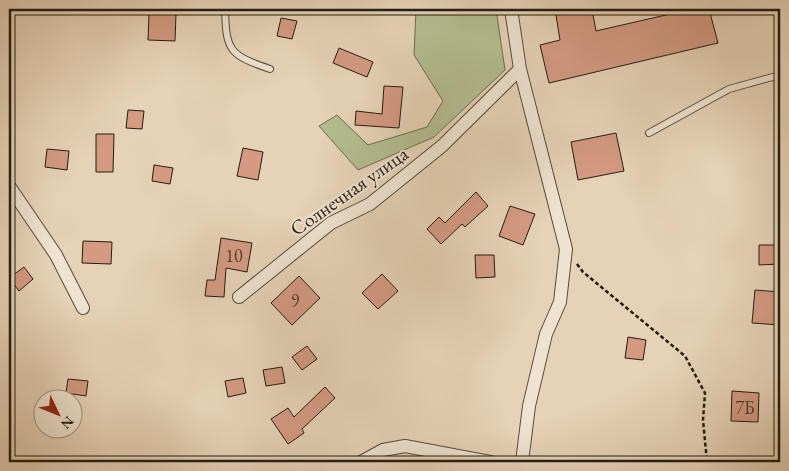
<svg xmlns="http://www.w3.org/2000/svg" width="789" height="471" font-family="'EB Garamond',serif">
  <style>
    .green { fill: #b3bd90; stroke: #6b6c51 }
    .building { fill: #d49a82; stroke: #231c12 }
    .lines { fill: none; stroke-linecap: round; stroke-linejoin: round }
    .service-casing { stroke: #544a3b; stroke-width: 8 }
    .minor-casing { stroke: #544a3b; stroke-width: 14 }
    .path { stroke: #231c12; stroke-width: 2.5; stroke-dasharray: 4 2.5; stroke-linecap: butt }
    .service { stroke: #efe2d0; stroke-width: 6 }
    .minor { stroke: #efe2d0; stroke-width: 12 }
    .labels { text-anchor: middle; dominant-baseline: central; stroke-width: 4; stroke-linejoin: round; paint-order: stroke }
    .number-label { font-size: 18px; fill: #4f3c2e }
    .street-label { font-size: 20px; fill: #231c12; stroke: #efe2d0 }
  </style>
  <rect width="100%" height="100%" fill="#e6d2b7"/>
  <filter id="stains"><feTurbulence type="fractalNoise" baseFrequency=".004" numOctaves="4"/><feColorMatrix values="0 0 0 0 .2 0 0 0 0 .09 0 0 0 0 .02 0 0 0 .5 -.17"/></filter>
  <radialGradient id="worn" r=".72"><stop offset=".6" stop-color="#630" stop-opacity="0"/><stop offset="1" stop-color="#630" stop-opacity=".3"/></radialGradient>
  <path class="green" d="M416,9H496L505,70L434,137L358,170L319,126L337,115L368,145L427,127L443,101L414,55Z"/>
  <path class="building" d="M555,9H592L596,31L692,9H709L718,43L549,83L540,45L560,40Z
    M149,13H176L175,41L148,40Z
    M281,18L297,21L292,39L277,36Z
    M339,48L373,62L367,77L333,63Z
    M384,86L403,87L399,128L355,125L356,111L382,114Z
    M128,110L144,111L142,129L126,128Z
    M616,133L624,171L578,180L571,142Z
    M96,134H114L113,172H96Z
    M243,148L263,152L258,180L237,176Z
    M47,149L69,151L67,170L45,167Z
    M154,165L173,168L170,184L152,181Z
    M476,192L488,206L465,227L462,224L441,244L427,229L439,217L445,223Z
    M510,206L535,214L523,245L499,236Z
    M221,238L252,243L247,272L226,268L224,297L205,296L207,280H215Z
    M83,241L112,242L111,264L82,263Z
    M759,245H780V264L759,265Z
    M475,255H494L495,277L476,278Z
    M24,267L33,279L19,291L9,278Z
    M382,274L398,291L378,309L362,293Z
    M299,276L320,298L292,325L271,303Z
    M755,290L780,292V325L752,323Z
    M628,337L646,340L643,360L625,358Z
    M307,346L317,359L302,370L292,357Z
    M282,367L285,383L266,386L263,370Z
    M243,378L246,393L228,397L225,381Z
    M68,379L88,381L86,396L66,393Z
    M325,387L335,398L302,429L304,433L288,444L271,419L288,408L294,417Z
    M732,391L759,393L758,422L731,421Z"/>
  <g class="lines">
    <g class="service-casing">
      <path id="service" d="M225,9C226,52 230,55 270,69
        M649,133L729,89L780,75"/>
    </g>
    <g class="minor-casing">
      <path id="minor" d="M511,9L520,69L566,249L560,302L546,334L529,406L522,462
        M9,186L56,255L83,308
        M239,297L331,223L370,204L442,146L520,69
        M361,462L383,450L405,446L490,462"/>
    </g>
    <path class="path" d="M577,264L583,272L685,356L705,393L703,420L707,462"/>
    <use href="#service" class="service"/>
    <use href="#minor" class="minor"/>
  </g>
  <g class="labels">
    <g class="number-label">
      <text x="234" y="255">10</text>
      <text x="295" y="300">9</text>
      <text x="745" y="407">7Б</text>
    </g>
    <g class="street-label">
      <text transform="translate(349 191) rotate(-35)">Солнечная улица</text>
    </g>
  </g>
  <rect width="789" height="471" fill="none" stroke="#e6d2b7" stroke-width="30"/>
  <rect x="10" y="10" width="769" height="451" fill="none" stroke="#231c12" stroke-width="2.5"/>
  <rect x="15" y="15" width="759" height="441" fill="none" stroke="#231c12"/>
  <g transform="translate(58 414) rotate(133)"><circle r="24" fill="#efe2d0" stroke="#9d9384"/>
  <path d="M0-4L9 19L0 12L-9 19Z" fill="#8f2418"/>
  <text y="-8" font-size="14" font-weight="bold" text-anchor="middle" fill="#231c12">N</text>
  </g>
  <rect width="100%" height="100%" filter="url(#stains)"/>
  <rect width="100%" height="100%" fill="url(#worn)"/>
</svg>
